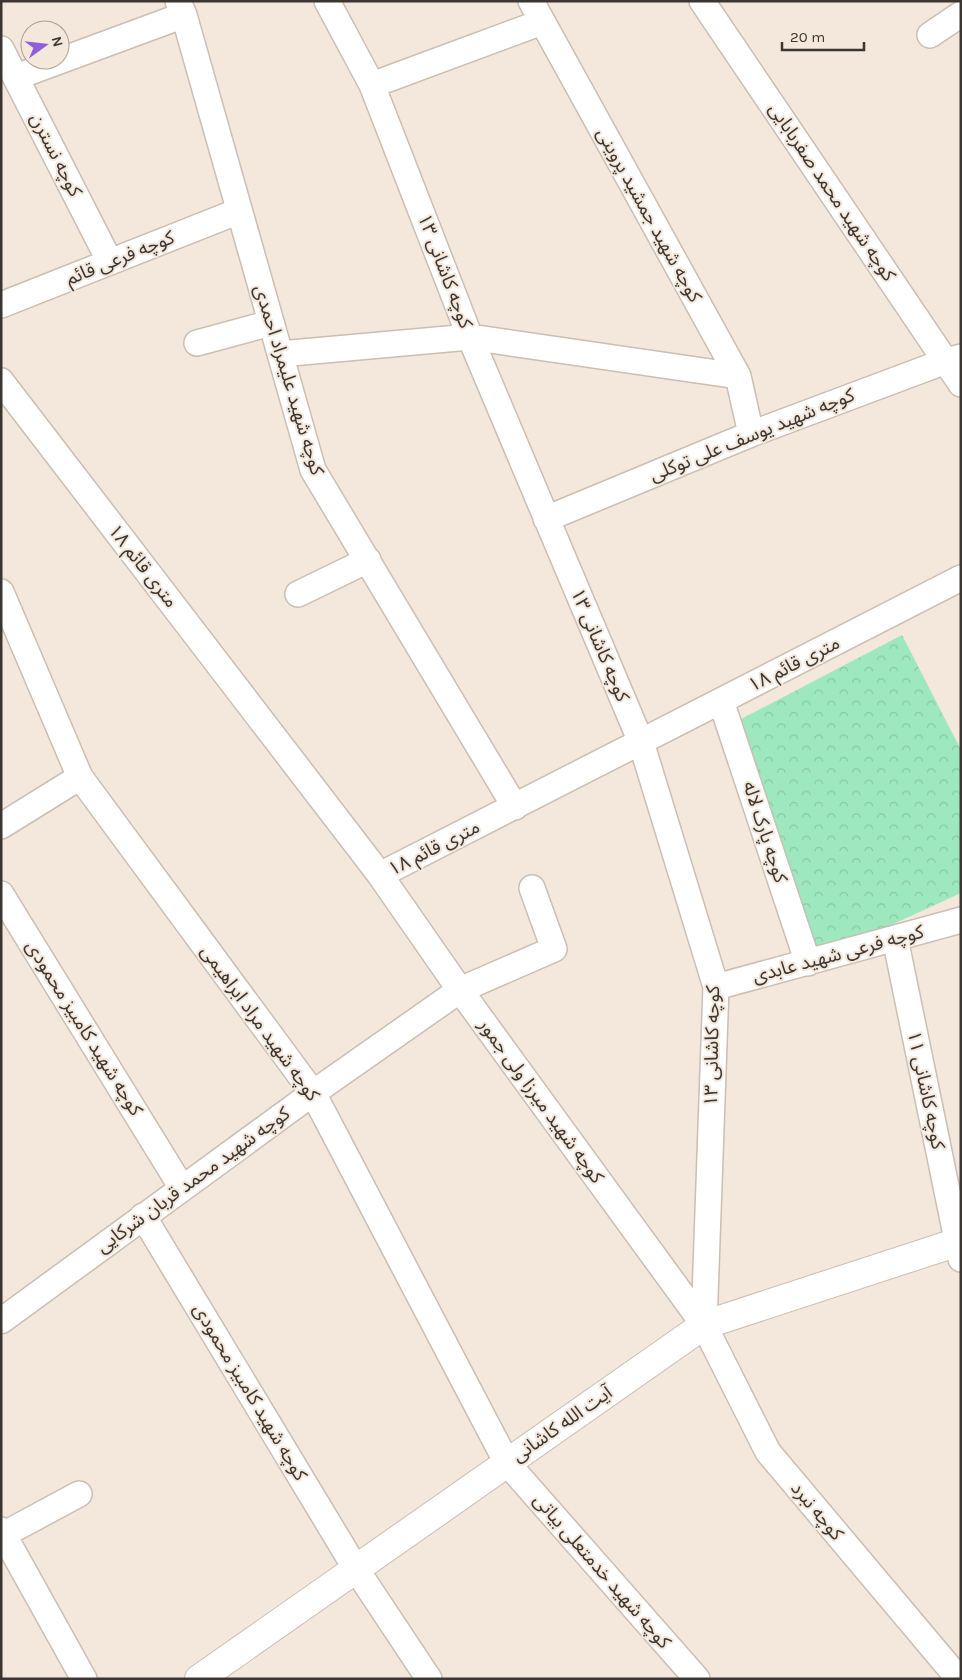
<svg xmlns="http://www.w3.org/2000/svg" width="962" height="1680" font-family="Karla,'Noto Sans Arabic',sans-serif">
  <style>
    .park { fill: url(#park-crowns) }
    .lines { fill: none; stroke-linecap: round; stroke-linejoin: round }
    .minor-casing { stroke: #cbbeb3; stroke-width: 28 }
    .secondary-casing { stroke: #cbbeb3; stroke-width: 30 }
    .minor { stroke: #fff; stroke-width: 25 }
    .secondary { stroke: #fff; stroke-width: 28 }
    .labels { text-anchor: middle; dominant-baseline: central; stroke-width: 4; stroke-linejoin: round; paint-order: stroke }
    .street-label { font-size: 19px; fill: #3b3631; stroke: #f4e7db }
  </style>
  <defs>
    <pattern id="park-crowns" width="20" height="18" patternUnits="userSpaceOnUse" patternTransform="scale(1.25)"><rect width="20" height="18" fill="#9de8bf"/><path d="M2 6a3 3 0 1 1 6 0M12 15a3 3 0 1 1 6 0" fill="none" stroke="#88c8a5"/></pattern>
  </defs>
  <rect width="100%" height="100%" fill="#f4e7db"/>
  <path class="park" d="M902,635L961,750V893L808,963L724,728Z"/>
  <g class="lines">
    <g class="minor-casing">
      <path id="minor" d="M178,1L184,15L313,470L515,807
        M327,1L372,85L470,337L641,742L716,987L704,1325
        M531,1L738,376L751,434
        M702,1L961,384
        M930,35L961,14
        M1,49L110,262
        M16,77L184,15
        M372,85L542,22
        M1,305L239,211
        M197,343L271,323
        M280,354L470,337L738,376
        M1,381L380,875L460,990L704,1325L768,1452L959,1679
        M546,519L751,434L946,361L961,357
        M1,592L80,777L313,1093L507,1463L697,1679
        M298,594L368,560
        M721,701L808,963
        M1,826L80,777
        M380,875L961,578
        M1,894L182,1188
        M895,938L961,1259
        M716,987L961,920
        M143,1216L356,1569L429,1679
        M1,1321L313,1093L460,990L554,949L532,888
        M1,1530L84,1679
        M1,1536L79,1494"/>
    </g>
    <g class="secondary-casing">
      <path id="secondary" d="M199,1679L704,1325L961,1241"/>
    </g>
    <use href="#minor" class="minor"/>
    <use href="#secondary" class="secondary"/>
  </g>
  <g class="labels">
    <g class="street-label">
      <text transform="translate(56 155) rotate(63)">کوچه نسترن</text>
      <text transform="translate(832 192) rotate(56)">کوچه شهید محمد صفربابایی</text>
      <text transform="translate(649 215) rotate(61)">کوچه شهید جمشید پروینی</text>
      <text transform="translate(120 258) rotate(-22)">کوچه فرعی قائم</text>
      <text transform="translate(445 271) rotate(69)">کوچه کاشانی ۱۳</text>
      <text transform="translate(289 380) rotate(73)">کوچه شهید علیمراد احمدی</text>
      <text transform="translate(752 435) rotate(-22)">کوچه شهید یوسف علی توکلی</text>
      <text transform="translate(143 566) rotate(52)">۱۸ متری قائم</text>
      <text transform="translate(600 645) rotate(67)">کوچه کاشانی ۱۳</text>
      <text transform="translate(794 664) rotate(-27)">۱۸ متری قائم</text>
      <text transform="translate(765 832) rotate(72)">کوچه پارک لاله</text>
      <text transform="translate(434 848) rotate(-27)">۱۸ متری قائم</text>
      <text transform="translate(838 954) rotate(-15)">کوچه فرعی شهید عابدی</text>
      <text transform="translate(260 1023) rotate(54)">کوچه شهید مراد ابراهیمی</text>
      <text transform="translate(84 1028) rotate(58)">کوچه شهید کامبیز محمودی</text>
      <text transform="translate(712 1046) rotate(-89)">کوچه کاشانی ۱۳</text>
      <text transform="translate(926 1090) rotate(78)">کوچه کاشانی ۱۱</text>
      <text transform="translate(541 1101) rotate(54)">کوچه شهید میرزا ولی جمور</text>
      <text transform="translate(193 1180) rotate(-36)">کوچه شهید محمد قربان شرکایی</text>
      <text transform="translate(250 1392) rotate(59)">کوچه شهید کامبیز محمودی</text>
      <text transform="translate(562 1424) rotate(-35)">آیت الله کاشانی</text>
      <text transform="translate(817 1511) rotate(50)">کوچه نبرد</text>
      <text transform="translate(602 1571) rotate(49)">کوچه شهید خدمتعلی بیاتی</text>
    </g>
  </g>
  <rect width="962" height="1680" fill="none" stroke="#3b3631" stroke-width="5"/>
  <g transform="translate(45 45) rotate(75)"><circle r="24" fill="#f4e7db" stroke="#aaa097"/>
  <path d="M0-4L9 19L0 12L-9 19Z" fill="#8e5fd9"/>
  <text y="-8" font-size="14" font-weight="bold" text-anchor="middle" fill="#3b3631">N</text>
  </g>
  <path d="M782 42v8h82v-8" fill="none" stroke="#3b3631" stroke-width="2.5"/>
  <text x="790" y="42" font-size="15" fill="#3b3631" stroke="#f4e7db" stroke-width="4" paint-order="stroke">20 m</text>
</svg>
